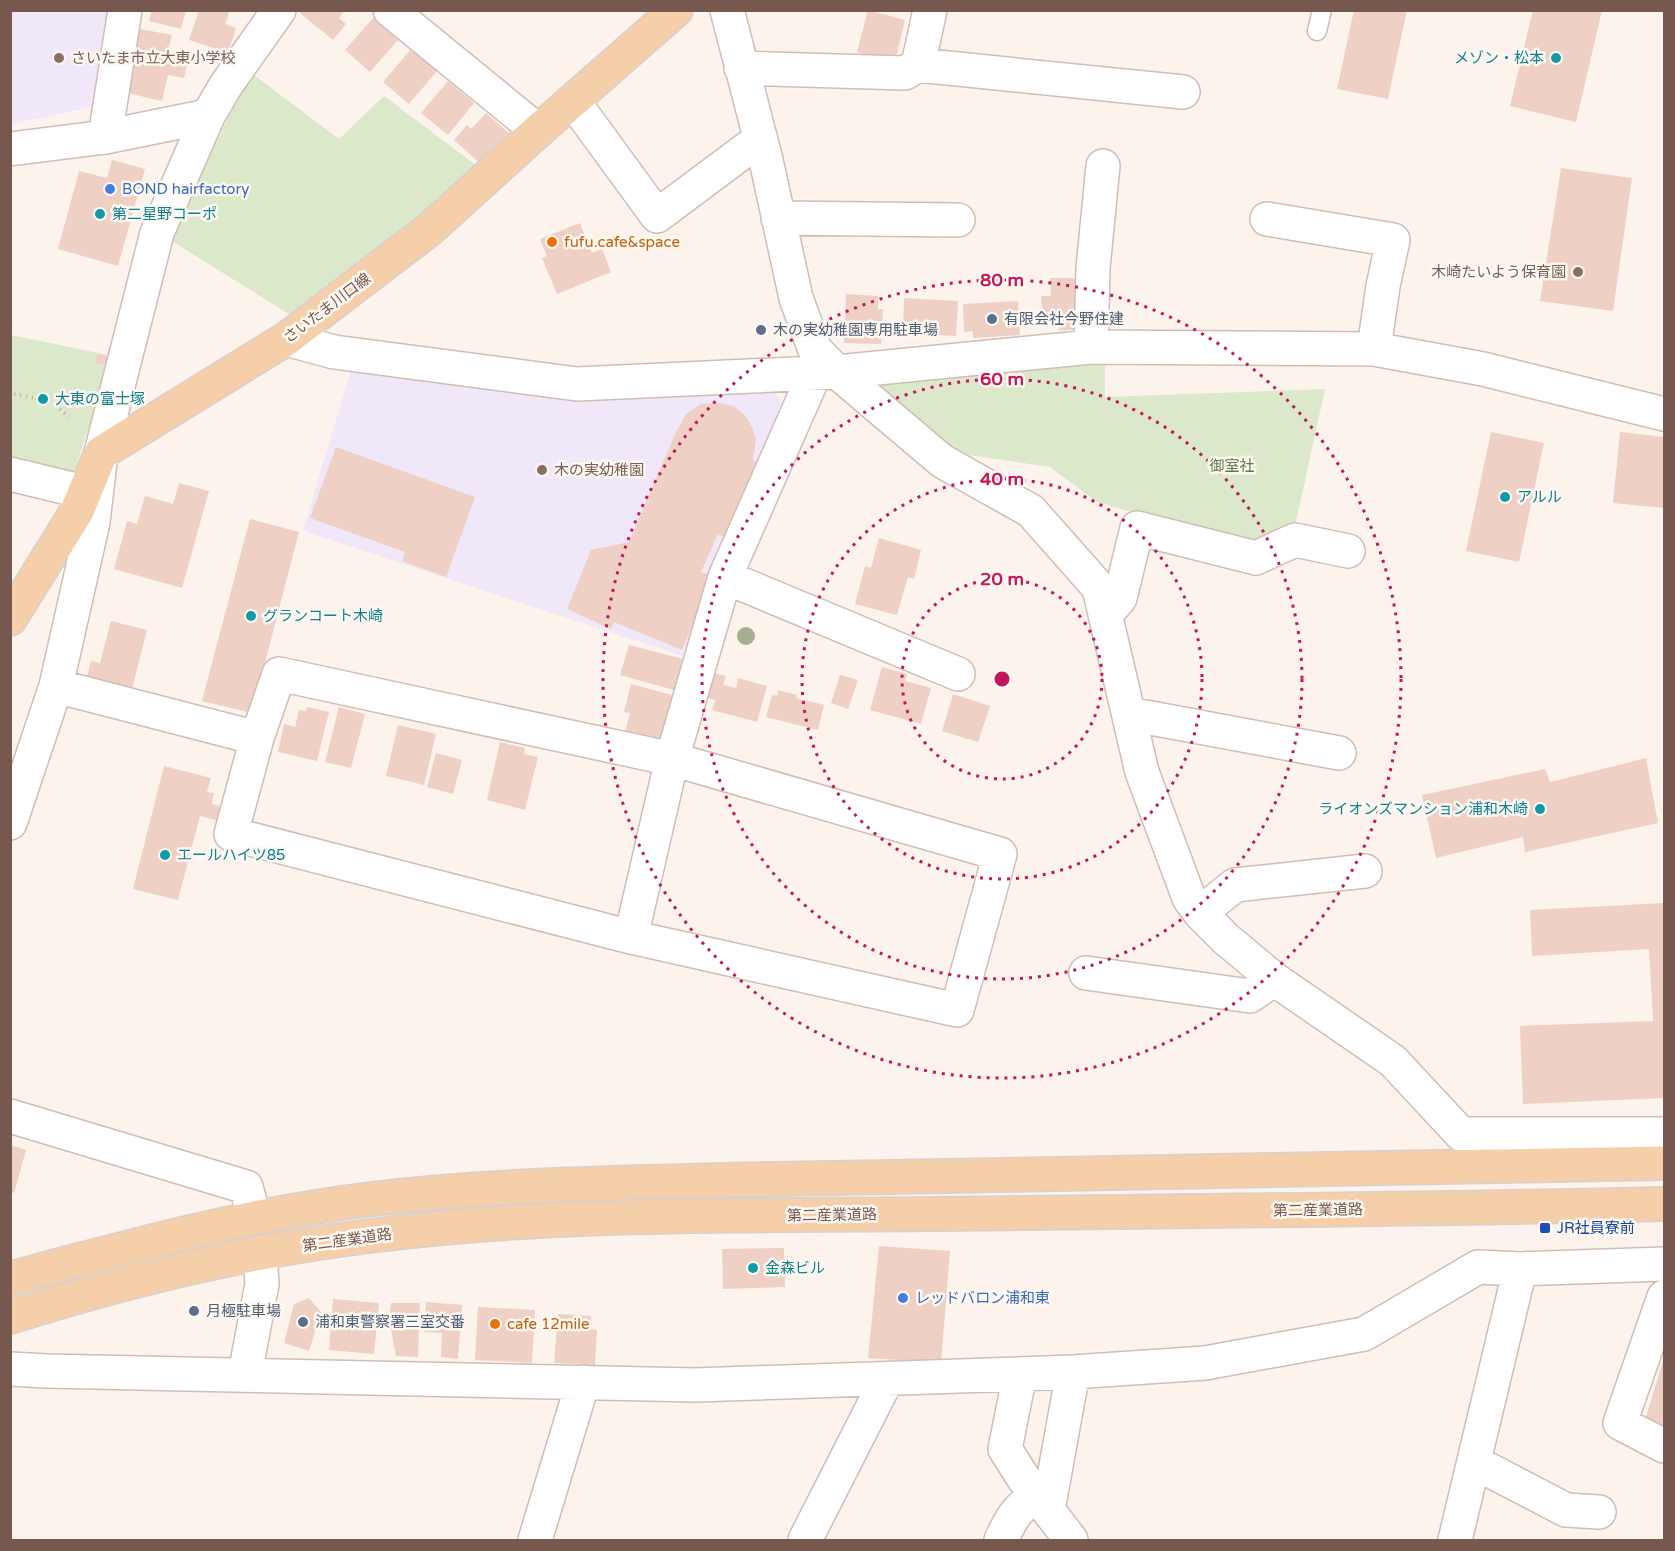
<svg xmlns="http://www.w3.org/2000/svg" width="1675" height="1551" font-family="'Varela Round','Noto Sans JP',sans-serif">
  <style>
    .education { fill: #f0e8f8 }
    .green { fill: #dbe9ca }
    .building { fill: #efd0c5 }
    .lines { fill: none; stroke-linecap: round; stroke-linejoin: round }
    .service-casing { stroke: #d0bdb4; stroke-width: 21 }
    .minor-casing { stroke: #d0bdb4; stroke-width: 36 }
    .tertiary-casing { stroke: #d0bdb4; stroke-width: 36 }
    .primary-casing { stroke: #d9d0ce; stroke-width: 36 }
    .path { stroke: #d5b3a7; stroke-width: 4; stroke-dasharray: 1.5 4.5; stroke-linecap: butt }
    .service { stroke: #fff; stroke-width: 18 }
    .minor { stroke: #fff; stroke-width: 33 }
    .tertiary { stroke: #fff; stroke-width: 33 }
    .primary { stroke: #f5cfa9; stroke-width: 33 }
    .tree { fill: #a5b092 }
    .ring { fill: none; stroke: #c2185b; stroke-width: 3; stroke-dasharray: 3 6 }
    .education-dot { fill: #8d6e63; stroke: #fef8f2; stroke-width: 2 }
    .culture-dot { fill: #0f9aa8; stroke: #fef8f2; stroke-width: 2 }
    .shop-dot { fill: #3f7fe0; stroke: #fef8f2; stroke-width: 2 }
    .food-dot { fill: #e8710a; stroke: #fef8f2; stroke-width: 2 }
    .service-dot { fill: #5c6f8a; stroke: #fef8f2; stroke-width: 2 }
    .transit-dot { fill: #1a4fb4; stroke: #fef8f2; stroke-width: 2 }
    .labels { text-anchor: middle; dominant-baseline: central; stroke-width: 5; stroke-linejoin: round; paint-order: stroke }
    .education-label { font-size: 15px; fill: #785e54; stroke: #fef8f2; text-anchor: start }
    .culture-label { font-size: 15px; fill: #0d838f; stroke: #fef8f2; text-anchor: start }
    .shop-label { font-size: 15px; fill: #366cbe; stroke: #fef8f2; text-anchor: start }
    .food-label { font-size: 15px; fill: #c56008; stroke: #fef8f2; text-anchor: start }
    .street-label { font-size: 15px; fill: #76584f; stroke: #fef8f2 }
    .service-label { font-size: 15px; fill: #4e5e75; stroke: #fef8f2; text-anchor: start }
    .park-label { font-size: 15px; fill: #5e7a48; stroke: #fef8f2 }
    .transit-label { font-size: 15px; fill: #164399; stroke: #fef8f2; text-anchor: start }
    .centre { fill: #c2185b; stroke: #fef8f2; stroke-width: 3 }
    .ring-label { font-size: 18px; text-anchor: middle; font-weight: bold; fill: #c2185b; stroke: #fef8f2; stroke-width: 5; stroke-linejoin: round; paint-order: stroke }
  </style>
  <rect width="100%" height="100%" fill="#fcf3ec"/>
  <path class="education" d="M11,11H115L101,105L11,124Z
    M353,363L772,389L787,409L686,657L303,531Z"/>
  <path class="green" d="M254,75L339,139L384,96L481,169L297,319L170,240L234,106Z
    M11,335L113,356L73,474L11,468Z
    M1105,355V397L1325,389L1294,531L1259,550L1097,502L1050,467L948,452L855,378Z"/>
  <path class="building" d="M152,10H186L181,29L149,21Z
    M199,10H230L225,24L236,28L228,53L189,40Z
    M302,10H345L339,18L346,24L333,40L300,13Z
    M868,10L905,20L896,57L888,55L886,60L857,52Z
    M1354,10H1407L1388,99L1337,89Z
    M1533,10H1602L1576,122L1510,106Z
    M373,18L398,40L370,72L345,50Z
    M140,29L172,35L168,51L189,55L184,78L168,75L162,101L127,93Z
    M411,49L437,71L409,104L383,82Z
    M448,81L474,103L448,135L421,113Z
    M486,113L510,134L483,166L454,140L467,125L471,129Z
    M112,160L145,169L118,266L58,249L79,171L107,178Z
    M1561,168L1632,178L1613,311L1540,301Z
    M580,223L592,253L602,249L611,272L557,294L542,258L547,256L540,239Z
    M1050,278H1081L1077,330H1059L1060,318L1042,319L1041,296H1051Z
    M846,294L878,296V309H883L881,344L844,343Z
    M904,298L958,301L956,336L903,333Z
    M1018,301L1020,335L973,338V331L964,332L963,304Z
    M97,354L108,356L107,365L96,363Z
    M720,403L733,406L745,415L752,427L756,439L753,460L759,463L730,540L718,534L701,572L713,576L682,650L614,622L611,629L567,609L591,550L629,542L676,432L686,414L701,404Z
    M1491,432L1544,443L1519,562L1466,551Z
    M1620,432L1664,437V508L1613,503Z
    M336,447L475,497L446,577L402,561L405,552L310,518Z
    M179,483L209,491L182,588L114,569L127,521L137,524L145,496L173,504Z
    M250,519L299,532L252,713L202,701Z
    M879,538L921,550L914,579L908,577L897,615L855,604L865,566L871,568Z
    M111,621L147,630L132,689L87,677L91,661L100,663Z
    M629,645L683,659L674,690L620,675Z
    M882,667L907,674L905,681L931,688L921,724L870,710Z
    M708,672L726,676L723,685L736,688L738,678L767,686L757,722L712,710L715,700L702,697Z
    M840,675L858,680L848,709L831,703Z
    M631,684L676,696L662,750L623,740L630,713L624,712Z
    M778,690L797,695L796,698L824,705L818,730L766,717L772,695L777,696Z
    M953,694L990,706L978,742L942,731Z
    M307,707L329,712L317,761L278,752L284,724L295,727L299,710L306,711Z
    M339,707L365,714L351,768L325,762Z
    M398,725L436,734L424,785L386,776Z
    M500,742L525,748L524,754L538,757L525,810L487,800Z
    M436,753L462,760L453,794L427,787Z
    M1646,758L1658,823L1525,852L1523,837L1436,858L1422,795L1545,769L1550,782Z
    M164,766L211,778L207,792L214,793L212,804L227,808L223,822L200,816L178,900L133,889Z
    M1664,903V1098L1523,1104L1520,1026L1653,1021L1649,949L1532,956L1530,910Z
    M10,1145L26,1150L14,1193L10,1192Z
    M879,1246L950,1251L941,1363L868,1358Z
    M784,1248L785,1287L723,1289L722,1249Z
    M309,1298L321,1312L309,1351L284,1343L294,1304Z
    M333,1299L379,1303L374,1354L329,1350Z
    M426,1302L462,1305L458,1359L441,1357L442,1333L424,1332Z
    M391,1303H420L418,1357L396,1356L389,1319Z
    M478,1307L535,1310L532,1363L475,1360Z
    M558,1314L591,1316L590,1329L597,1330L595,1365L554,1363Z
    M1664,1358V1430L1644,1423Z"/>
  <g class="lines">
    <g class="service-casing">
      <path id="service" d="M1317,31L1322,10"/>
    </g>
    <g class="minor-casing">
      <path id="minor" d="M390,10L538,131
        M727,10L766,160L796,298L815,350L837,372L942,461L1031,511L1099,588L1142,772L1189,898L1200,913L1226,939L1274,979L1393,1061L1461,1134H1664
        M918,65L930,10
        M741,68L905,73L918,65L1183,92
        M573,101L657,216L760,139
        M105,137L125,10
        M778,218L958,220
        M1267,219L1393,240L1383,286L1374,349
        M286,339L334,352L577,384L837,372L1091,347L1374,349L1483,369L1664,414
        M1091,347L1093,268L1103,166
        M10,474L84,492
        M725,577L958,674
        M1105,615L1120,598L1137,528L1256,558L1295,540L1348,551
        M56,686L257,738L231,834L631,937L957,1010L1000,854L672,759L279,674L257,738
        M1129,714L1339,753
        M10,823L56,686L93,522L101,453L157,233L208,116L226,85L279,10
        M1200,913L1235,885L1365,871
        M631,937L672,759L725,577L815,373
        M1086,973L1250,996L1274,979
        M10,1116L246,1187L254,1217
        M1664,1297L1620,1423L1664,1446
        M10,1369L47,1371L695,1385L1073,1372L1205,1363L1364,1334L1478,1267L1520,1269L1664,1264
        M245,1374L262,1284L260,1253
        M1020,1374L1005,1449L1024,1479L1048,1510
        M1474,1462L1566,1510L1599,1512
        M535,1540L583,1382
        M805,1540L887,1379
        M1001,1540C1012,1518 1015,1509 1037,1496
        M1071,1540L1048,1510L1073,1372
        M1455,1540L1520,1269"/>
    </g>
    <g class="tertiary-casing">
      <path id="tertiary" d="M10,149L105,137L208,116"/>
    </g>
    <g class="primary-casing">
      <path id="primary" d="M10,619L77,511L101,453L286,339L430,229L538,131L676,10
        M10,1279C42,1269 75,1261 107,1253C192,1230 277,1211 364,1200C483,1185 603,1183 722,1180L1664,1163
        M10,1317C127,1280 247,1251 369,1236C554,1212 742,1216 929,1214C1174,1211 1419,1210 1664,1204"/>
    </g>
    <path class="path" d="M14,394L40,399
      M55,405L69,417"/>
    <use href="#service" class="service"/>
    <use href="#minor" class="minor"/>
    <use href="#tertiary" class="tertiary"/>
    <use href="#primary" class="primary"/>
  </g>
  <circle class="tree" cx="746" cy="636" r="9"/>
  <g class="ring">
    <circle cx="1002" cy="679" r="100"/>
    <circle cx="1002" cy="679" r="200"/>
    <circle cx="1002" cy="679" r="300"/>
    <circle cx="1002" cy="679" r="399"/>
  </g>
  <g class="education-dot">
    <circle cx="59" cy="58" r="6"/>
    <circle cx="1578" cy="272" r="6"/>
    <circle cx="542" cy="470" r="6"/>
  </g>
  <g class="culture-dot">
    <circle cx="1556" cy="58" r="6"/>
    <circle cx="100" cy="214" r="6"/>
    <circle cx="43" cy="399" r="6"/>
    <circle cx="1505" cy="497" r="6"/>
    <circle cx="251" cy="616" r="6"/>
    <circle cx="1540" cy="809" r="6"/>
    <circle cx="165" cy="855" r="6"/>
    <circle cx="753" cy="1268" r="6"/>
  </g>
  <g class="shop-dot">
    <circle cx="110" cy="189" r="6"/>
    <circle cx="903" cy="1298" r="6"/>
  </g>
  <g class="food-dot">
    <circle cx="552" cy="242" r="6"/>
    <circle cx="495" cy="1324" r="6"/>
  </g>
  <g class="service-dot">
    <circle cx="992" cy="319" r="6"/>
    <circle cx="761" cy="330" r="6"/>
    <circle cx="194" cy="1311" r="6"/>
    <circle cx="303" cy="1322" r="6"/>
  </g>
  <rect class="transit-dot" x="1539" y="1222" width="12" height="12" rx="3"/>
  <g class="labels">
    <g class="education-label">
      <text x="71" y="58">さいたま市立大東小学校</text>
      <text x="1566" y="272" text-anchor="end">木崎たいよう保育園</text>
      <text x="554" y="470">木の実幼稚園</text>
    </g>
    <g class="culture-label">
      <text x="1544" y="58" text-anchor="end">メゾン・松本</text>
      <text x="112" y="214">第二星野コーポ</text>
      <text x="55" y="399">大東の富士塚</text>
      <text x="1517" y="497">アルル</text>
      <text x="263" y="616">グランコート木崎</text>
      <text x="1528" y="809" text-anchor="end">ライオンズマンション浦和木崎</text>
      <text x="177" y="855">エールハイツ85</text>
      <text x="765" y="1268">金森ビル</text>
    </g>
    <g class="shop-label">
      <text x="122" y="189">BOND hairfactory</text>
      <text x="915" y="1298">レッドバロン浦和東</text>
    </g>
    <g class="food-label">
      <text x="564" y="242">fufu.cafe&amp;space</text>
      <text x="507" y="1324">cafe 12mile</text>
    </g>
    <g class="street-label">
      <text transform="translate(327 308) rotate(-37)">さいたま川口線</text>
      <text transform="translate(1318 1210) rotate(-1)">第二産業道路</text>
      <text transform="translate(832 1215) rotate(-1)">第二産業道路</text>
      <text transform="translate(347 1240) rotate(-8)">第二産業道路</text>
    </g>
    <g class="service-label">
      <text x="1004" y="319">有限会社今野住建</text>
      <text x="773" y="330">木の実幼稚園専用駐車場</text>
      <text x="206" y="1311">月極駐車場</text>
      <text x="315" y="1322">浦和東警察署三室交番</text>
    </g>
    <g class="park-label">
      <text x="1232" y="466">御室社</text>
    </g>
    <g class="transit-label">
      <text x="1557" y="1228">JR社員寮前</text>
    </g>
  </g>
  <circle cx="1002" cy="679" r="9" class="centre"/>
  <g class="ring-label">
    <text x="1002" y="286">80 m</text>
    <text x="1002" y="385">60 m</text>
    <text x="1002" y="485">40 m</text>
    <text x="1002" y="585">20 m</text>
  </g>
  <rect width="1675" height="1551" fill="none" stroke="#76584f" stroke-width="24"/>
</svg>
